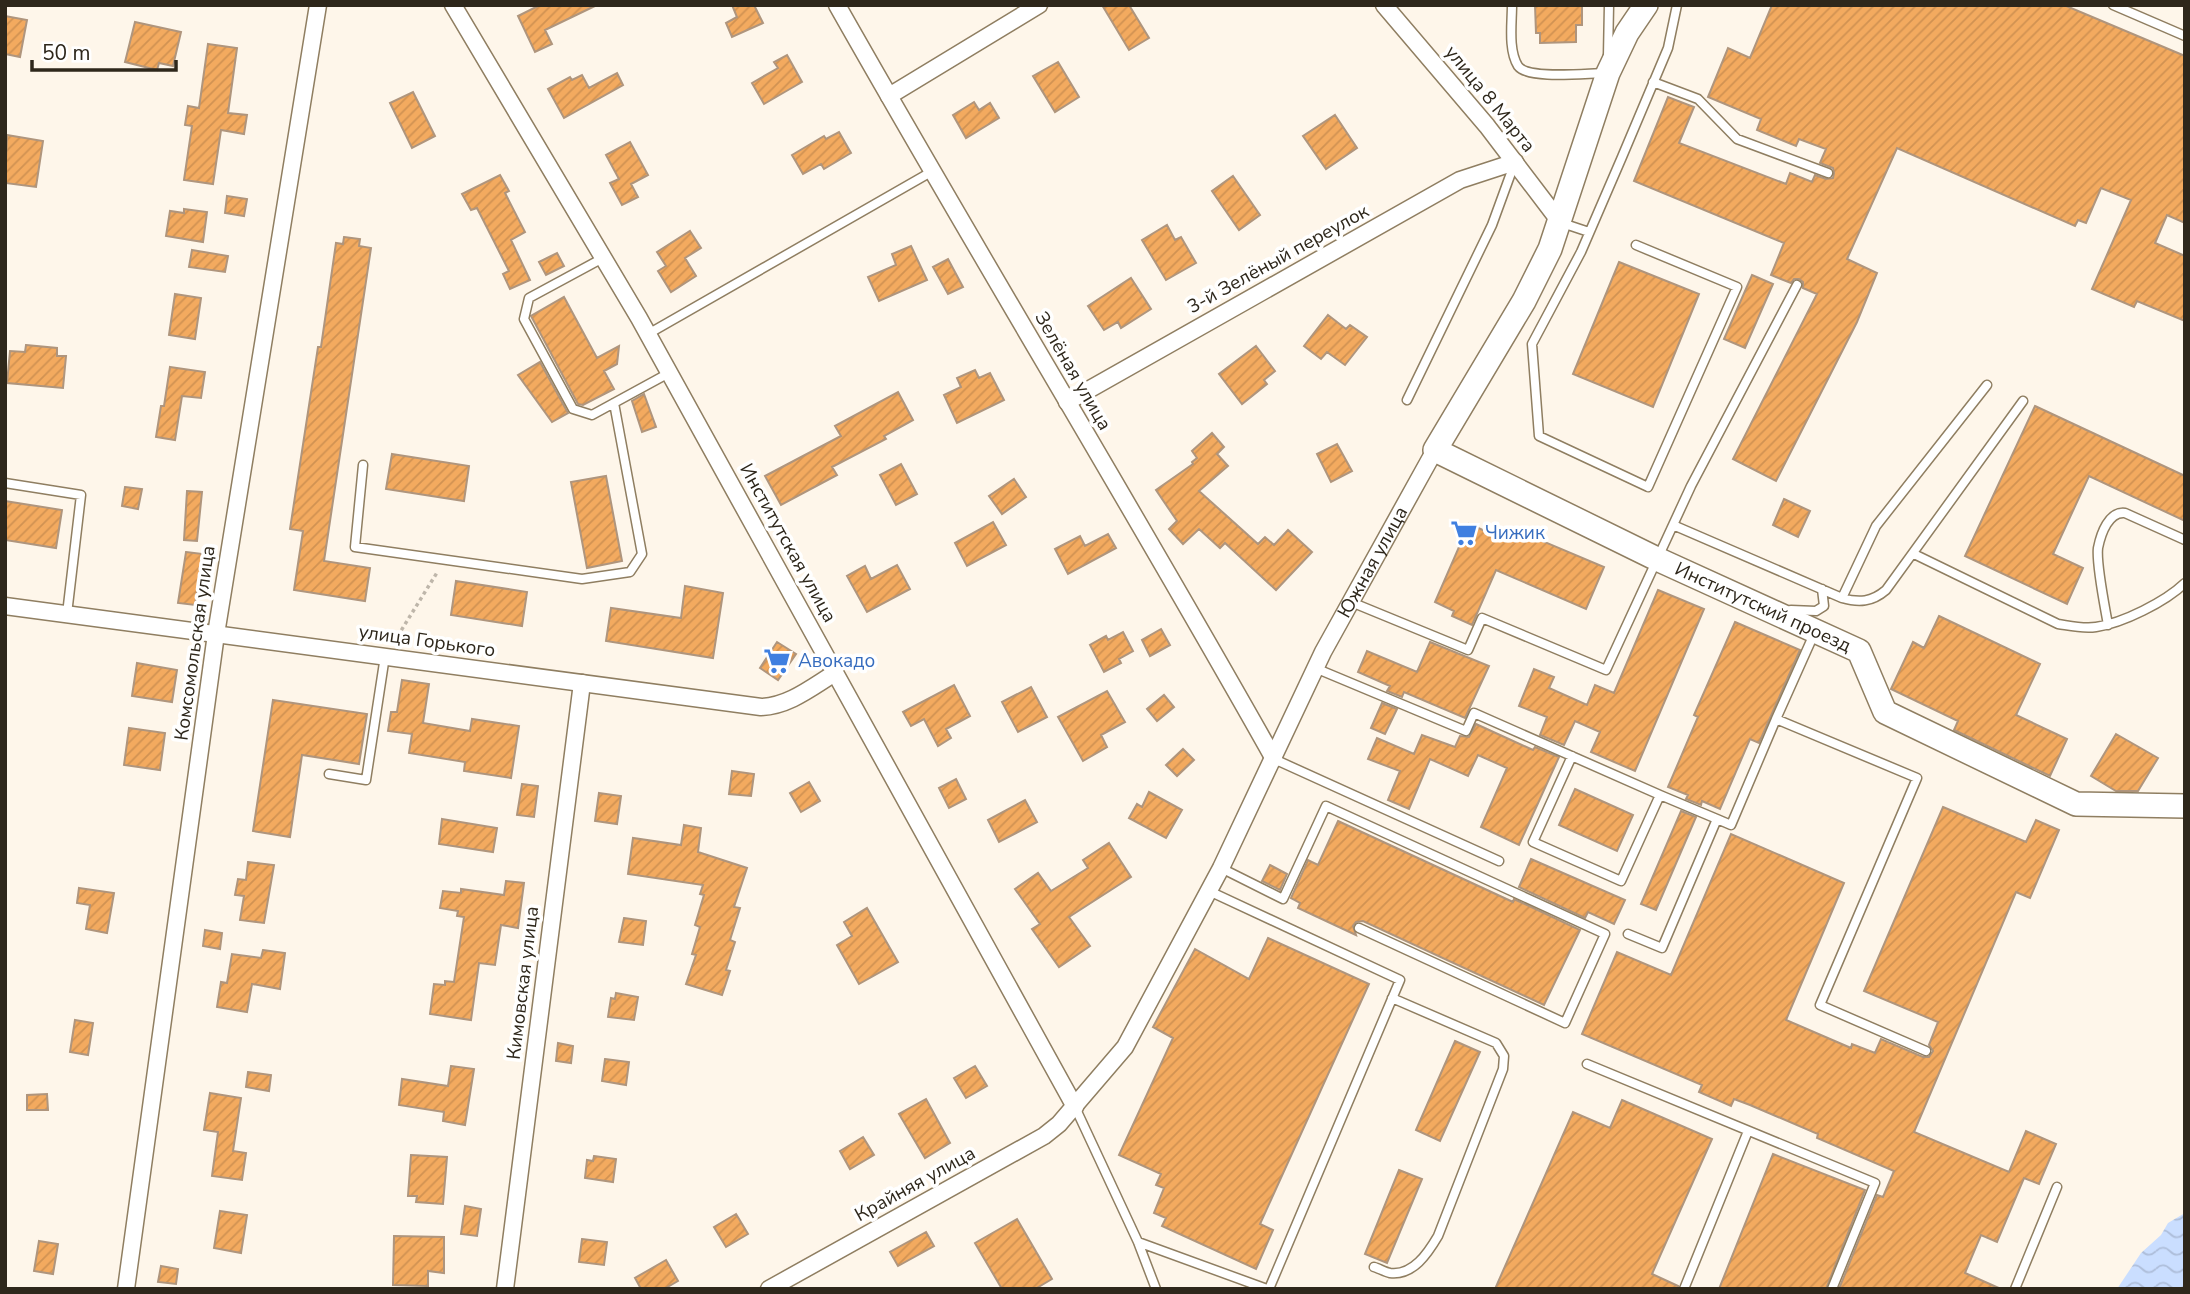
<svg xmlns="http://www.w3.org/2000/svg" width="2190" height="1294" font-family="'Nunito Sans',sans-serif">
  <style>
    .water { fill: url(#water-waves) }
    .building { fill: url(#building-hatch); stroke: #af957d; stroke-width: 2 }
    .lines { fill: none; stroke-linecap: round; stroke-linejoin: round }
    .lane-casing { stroke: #8f7e61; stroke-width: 11 }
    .street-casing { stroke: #8f7e61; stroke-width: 19 }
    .secondary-casing { stroke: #8f7e61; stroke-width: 26 }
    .path { stroke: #beb6aa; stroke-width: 3.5; stroke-dasharray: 3.5 3.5; stroke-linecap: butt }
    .lane { stroke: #fff; stroke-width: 8 }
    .street { stroke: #fff; stroke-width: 16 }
    .secondary { stroke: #fff; stroke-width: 23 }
    .labels { text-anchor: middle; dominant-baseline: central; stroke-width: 7; stroke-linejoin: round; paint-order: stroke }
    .street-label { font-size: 19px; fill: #2e271b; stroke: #fff }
    .shop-label { font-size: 19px; fill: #366cbe; stroke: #fff; text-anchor: start }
  </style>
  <defs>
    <pattern id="water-waves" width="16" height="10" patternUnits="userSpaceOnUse" patternTransform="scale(1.75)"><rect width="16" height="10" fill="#cadeff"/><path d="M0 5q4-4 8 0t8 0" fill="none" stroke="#aebeda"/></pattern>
    <pattern id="building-hatch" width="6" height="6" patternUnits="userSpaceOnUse" patternTransform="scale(1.75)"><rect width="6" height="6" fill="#f3aa5f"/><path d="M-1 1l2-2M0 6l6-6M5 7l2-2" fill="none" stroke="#d19252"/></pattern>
  </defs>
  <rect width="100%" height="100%" fill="#fef6ea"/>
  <path class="water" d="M2185,1213V1289H2117L2141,1253L2161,1235L2168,1223Z"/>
  <path class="building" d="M540,5H597L545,30L552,44L535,52L518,16Z
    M732,5H754L763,23L732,37L726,23L737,17Z
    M1102,5H1129L1149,38L1129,50Z
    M1535,5H1582V25H1576V42L1540,43V33H1536Z
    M1772,5H2064L2185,56V223L2167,215L2155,243L2185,256V321L2137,301L2134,307L2092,289L2131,200L2101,188L2086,223L2078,220L2075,226L1897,148L1847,259L1877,273L1857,322L1776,481L1733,459L1817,294L1803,288V282L1799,279H1794L1791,283L1771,275L1784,243L1634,181L1668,97L1694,107L1679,143L1786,184L1790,173L1812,182L1815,175L1826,179L1833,178L1834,173L1833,168L1820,163L1826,149L1799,139L1796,146L1757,130L1761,119L1708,97L1728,48L1750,58Z
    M5,16L27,20L20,57L5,54Z
    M135,22L181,32L173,66L159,63L157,70L125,62Z
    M208,44L237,48L228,113L247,115L244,134L221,130L213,184L184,180L192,126L185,125L188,106L199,108Z
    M787,55L802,82L764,104L752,83L778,68L774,62Z
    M1058,62L1079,97L1055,112L1033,76Z
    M617,73L623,85L564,118L548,89L570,77L572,80L582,75L589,88Z
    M413,92L435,136L412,148L390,103Z
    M974,102L979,110L990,103L999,118L966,138L953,115Z
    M1335,115L1357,148L1326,169L1303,136Z
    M839,132L851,153L824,169L821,164L803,174L792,155L824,136L826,139Z
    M7,135L43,141L36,187L5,183Z
    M630,142L648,175L631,184L638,197L622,205L610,183L619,179L606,155Z
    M500,175L509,191L505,193L525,232L511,240L530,280L510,289L503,274L509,271L477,208L471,210L462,194Z
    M1233,176L1260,215L1239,230L1212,191Z
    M227,196L247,199L244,216L225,213Z
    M184,209L207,212L203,242L166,236L170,211L184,213Z
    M1167,225L1175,240L1181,237L1196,263L1166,280L1142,240Z
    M690,231L701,248L685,258L696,276L671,292L658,271L666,266L657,252Z
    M344,237L360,239L359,246L371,248L324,561L370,568L365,601L294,590L303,531L290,529L318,347H321L336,243L343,244Z
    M911,246L927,280L879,301L868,277L896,265L892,254Z
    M192,250L228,256L225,272L189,267Z
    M557,253L564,266L546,275L539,262Z
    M948,259L963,287L948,294L933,267Z
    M1619,262L1699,294L1653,407L1573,374Z
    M1752,275L1773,284L1745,348L1724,339Z
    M1131,278L1151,309L1121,328L1118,322L1104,330L1088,306Z
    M175,294L201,298L195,339L169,335Z
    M564,297L597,358L619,346L617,364L604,371L614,389L583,405L578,404L531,316Z
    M1328,315L1346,329L1350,325L1367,337L1345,365L1327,352L1321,359L1304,346Z
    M26,345L57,348V356H66L63,388L7,383L10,351L25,352Z
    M1256,346L1275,371L1264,380L1267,384L1242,404L1219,374Z
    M540,362L568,413L552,422L518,375Z
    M170,367L205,372L201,398L182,396L175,440L156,437L161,406H164Z
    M975,370L979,378L990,373L1004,400L957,423L944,395L961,387L957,378Z
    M898,392L913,420L884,436L886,439L832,467L837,475L781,505L765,476L841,436L835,426Z
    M644,394L656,427L642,432L632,401Z
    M2035,406L2185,476V521L2089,476L2053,554L2083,568L2067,604L1965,556Z
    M1212,433L1224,447L1217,454L1228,466L1199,491L1258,544L1265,537L1274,545L1288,530L1312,552L1276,590L1225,543L1220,548L1199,529L1183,544L1169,529L1177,521L1156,490L1193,464L1192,462L1197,458L1192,451Z
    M1337,444L1352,471L1331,482L1317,454Z
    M392,454L469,466L464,501L386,489Z
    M901,464L917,494L896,505L880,475Z
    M606,476L622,561L587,568L571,482Z
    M1014,479L1026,497L1002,514L989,496Z
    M125,487L142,489L138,509L122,506Z
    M187,491L202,492L197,541L184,540Z
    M1784,499L1810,511L1798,537L1773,525Z
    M5,501L62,510L56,548L5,540Z
    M993,522L1006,545L967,566L955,543Z
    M1469,524L1508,541L1514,529L1604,567L1586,609L1496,570L1472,625L1452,616L1454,611L1435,602Z
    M1108,534L1116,548L1068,574L1055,549L1080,536L1085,546Z
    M186,552L203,554L195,605L178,603Z
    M897,565L910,589L867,612L847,576L865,566L871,579Z
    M456,581L527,592L522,626L451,615Z
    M685,586L723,593L713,658L606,641L611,608L681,618Z
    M1658,590L1704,609L1635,771L1591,752L1600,732L1575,721L1564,745L1540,735L1547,717L1519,706L1534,669L1554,677L1549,688L1587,705L1595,685L1614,693Z
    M1939,616L2040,664L2016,715L2067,739L2050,776L1954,730L1958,721L1891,689L1913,642L1924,648Z
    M1735,622L1800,650L1759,743L1750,739L1720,809L1702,801L1701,805L1686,799L1688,795L1668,787L1698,717L1694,715Z
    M1161,629L1170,645L1150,656L1142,640Z
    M1123,632L1133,651L1119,659L1121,663L1104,672L1090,645L1106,636L1108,640Z
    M777,642L796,654L778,680L760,668Z
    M1430,642L1489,666L1465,718L1404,692L1402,697L1387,691L1390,686L1358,672L1367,651L1417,672Z
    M137,663L177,670L172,702L132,696Z
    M402,680L429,684L423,723L470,731L472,719L519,726L511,778L464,771L465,762L409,753L412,734L388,731L391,712H397Z
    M954,685L970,716L946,729L951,738L938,746L924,719L911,726L903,712Z
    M1031,687L1047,717L1018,732L1002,702Z
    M1107,691L1125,722L1101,735L1107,747L1083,761L1058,717Z
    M1164,695L1174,707L1157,721L1147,709Z
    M273,700L367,714L359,764L302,755L290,837L253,831Z
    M1382,703L1397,709L1385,734L1371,728Z
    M1476,724L1533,750L1535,747L1559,757L1519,845L1481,827L1507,768L1478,755L1468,776L1430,759L1409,809L1388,800L1400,771L1368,759L1377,738L1414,754L1422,735L1455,747L1460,736L1469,737Z
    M129,728L165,733L160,770L124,765Z
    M2116,734L2158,758L2138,791H2116L2091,776Z
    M1183,749L1194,760L1177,776L1166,765Z
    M732,771L754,774L751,796L729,794Z
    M956,779L966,799L949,808L939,788Z
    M809,782L820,801L801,812L790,793Z
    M522,784L538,786L534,817L517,815Z
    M1575,789L1633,815L1617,851L1559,825Z
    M1149,792L1182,810L1166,838L1129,818L1137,804L1142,807Z
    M599,793L621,796L617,824L595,821Z
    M1025,800L1037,822L999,842L988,820Z
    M1943,807L2026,842L2036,820L2059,830L2030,898L2016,892L1914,1132L2009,1172L2026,1131L2056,1144L2039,1184L2024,1178L1997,1242L1981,1235L1965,1273L2001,1289H1839L1877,1195L1883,1197L1894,1171L1817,1138L1818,1134L1750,1105L1734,1099L1731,1106L1699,1092L1702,1085L1582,1034L1617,952L1671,975L1731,834L1844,883L1786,1020L1851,1048L1852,1044L1875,1053L1881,1039L1923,1057H1929L1933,1051L1929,1045L1938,1022L1864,991Z
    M1681,811L1696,817L1656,910L1641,904Z
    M442,819L497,828L493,852L439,844Z
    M1338,821L1513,902L1514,899L1580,930L1544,1005L1363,921L1356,922L1353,926L1356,935L1298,908L1300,903L1291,898L1308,860L1318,865Z
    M684,825L701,828L698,852L747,868L734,907L740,908L730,940L735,942L726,970L730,971L722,995L686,984L696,955L692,954L700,927L695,925L704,895L700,894L703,885L628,874L633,838L681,845Z
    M1109,843L1131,877L1069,917L1090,946L1059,967L1032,929L1040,924L1015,889L1038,873L1051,891L1088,868L1083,860Z
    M1531,859L1625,900L1614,924L1588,912L1585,918L1519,887Z
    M248,862L274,865L264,923L240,920L244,896L235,895L238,879L246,880Z
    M1270,865L1287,874L1280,890L1262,881Z
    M506,881L524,883L518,928L501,925L495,965L479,963L471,1020L430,1014L434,984L445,985V981L454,982L464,917L457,916L458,911L440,908L443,891L461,893V889L504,895Z
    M79,888L114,893L107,933L86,929L90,905L77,903Z
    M867,908L898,962L859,984L837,945L852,936L844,922Z
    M624,918L646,921L643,945L619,942Z
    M205,930L222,933L220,949L203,946Z
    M1268,938L1369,984L1260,1224L1273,1230L1256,1269L1162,1226L1166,1218L1154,1213L1164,1188L1156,1185L1161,1174L1119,1155L1173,1038L1153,1027L1195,949L1249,979Z
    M263,950L285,953L280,989L252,984L247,1012L217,1007L221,982L227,983L232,954L261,958Z
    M616,993L638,997L634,1020L608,1017L611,998L615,999Z
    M75,1020L93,1023L88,1055L70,1052Z
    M1455,1041L1480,1052L1440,1141L1416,1130Z
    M558,1043L573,1046L571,1063L556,1061Z
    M605,1059L629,1062L626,1085L602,1081Z
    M451,1066L474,1069L465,1125L443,1121L444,1112L399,1105L402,1079L448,1086Z
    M975,1066L987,1086L966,1098L954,1078Z
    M248,1072L271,1075L269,1091L246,1087Z
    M210,1093L241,1098L233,1151L246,1153L242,1180L212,1176L218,1132L204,1130Z
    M47,1094L48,1110H27V1095Z
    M926,1099L950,1143L925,1158L899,1114Z
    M1622,1100L1712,1139L1652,1274L1678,1286V1289H1495L1573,1112L1610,1128Z
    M863,1137L874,1155L850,1169L840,1151Z
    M1773,1154L1865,1190L1826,1289H1719Z
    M411,1155L447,1157L443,1204L416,1202L417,1196H408Z
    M594,1156L616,1159L613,1182L585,1178L587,1160L593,1161Z
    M1399,1170L1422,1179L1387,1263L1365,1254Z
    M465,1206L481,1209L477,1236L461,1234Z
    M220,1211L247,1215L241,1253L214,1248Z
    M736,1214L748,1234L726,1247L714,1227Z
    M1017,1219L1052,1279L1035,1289H1002L975,1243Z
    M926,1232L934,1246L898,1266L890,1252Z
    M394,1236L444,1237V1273L428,1271V1286L393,1285Z
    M582,1239L607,1242L604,1265L579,1262Z
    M39,1241L58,1244L53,1274L34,1271Z
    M666,1260L678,1281L664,1289H641L635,1278Z
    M161,1266L178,1269L176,1284L158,1282Z"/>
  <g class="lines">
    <g class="lane-casing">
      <path id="lane" d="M1512,5C1512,23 1508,50 1518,66C1528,80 1587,73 1605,73
        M2113,5L2185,36
        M1608,56L1609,5
        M1653,82L1698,99L1737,139L1828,173
        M1562,223L1589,232
        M1636,245L1737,287L1648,487L1539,436L1532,344L1581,252L1622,157L1668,48L1677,5
        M603,258L529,298L524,319L573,409L592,415L669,373
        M648,334L931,172
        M1407,400L1492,225L1515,162
        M363,465L355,547L582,579L630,572L642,554L614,403
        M5,483L81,495L67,614
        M1673,525L1842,598L1876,526L1987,385
        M1914,554L2058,624C2071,626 2083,629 2096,627C2123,623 2165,602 2185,583
        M1842,598C1859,603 1872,602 1886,590L2023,401
        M1351,602L1468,650L1482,618L1606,670L1691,486L1797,285
        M1791,610L1816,611L1824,606L1822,589
        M2108,625C2105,607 2096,564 2098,548C2101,533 2109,511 2125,513L2185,540
        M1814,634L1776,719L1917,778L1820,1005L1926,1051
        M1315,668L1466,731L1474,713L1660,795L1621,881L1533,842L1572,756
        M1274,759L1499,861
        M329,774L366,780L385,656
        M1717,819L1731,825L1776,719
        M1221,868L1283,899L1326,806L1605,934L1565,1023L1359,928
        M1209,891L1400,980L1269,1289
        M1628,934L1662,948L1717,819L1660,795
        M1587,1064L1875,1183L1832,1289
        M1075,1107L1138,1242L1156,1289
        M1138,1242L1267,1289
        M1374,1267C1378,1268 1385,1272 1390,1273C1413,1276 1428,1253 1438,1236L1503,1069L1504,1056L1496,1043L1392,998
        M1684,1289L1748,1131
        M2015,1289L2057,1187"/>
    </g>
    <g class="street-casing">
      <g id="street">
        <path d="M453,5L639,318L1075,1107"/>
        <path d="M837,5C980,258 1132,506 1274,759"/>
        <path d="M1384,5L1487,126L1560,222"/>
        <path d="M889,96L1039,5"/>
        <path d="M1067,402L1460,180L1515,162"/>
        <path d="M5,606L761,707C789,706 812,687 835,673"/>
        <path d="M126,1289L216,634L318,5"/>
        <path d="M505,1289L582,683"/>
        <path id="s1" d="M769,1289L1044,1136L1059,1124L1125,1047L1221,868L1323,652L1435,450"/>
      </g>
    </g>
    <g class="secondary-casing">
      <g id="secondary">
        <path id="s2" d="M1646,5L1627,33L1608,73L1550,249L1524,301L1435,450L1657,559L1859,651L1885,712L2076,804L2185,806"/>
      </g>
    </g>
    <path class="path" d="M394,642L438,571"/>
    <use href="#lane" class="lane"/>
    <use href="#street" class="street"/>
    <use href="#secondary" class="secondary"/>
  </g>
  <defs>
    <g id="supermarket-bare" transform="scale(2.1)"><path d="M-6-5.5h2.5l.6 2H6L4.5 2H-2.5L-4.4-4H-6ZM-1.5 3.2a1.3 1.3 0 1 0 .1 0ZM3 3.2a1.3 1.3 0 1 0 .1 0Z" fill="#3f7fe0" stroke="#fff" stroke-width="2.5" paint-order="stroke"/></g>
  </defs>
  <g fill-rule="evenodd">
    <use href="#supermarket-bare" x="1464" y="533"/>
    <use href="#supermarket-bare" x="777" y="661"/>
  </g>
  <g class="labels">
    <g class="street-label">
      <text transform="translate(1490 99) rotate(51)">улица 8 Марта</text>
      <text transform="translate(1278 259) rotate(-29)">3-й Зелёный переулок</text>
      <text transform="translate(1073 371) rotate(60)">Зелёная улица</text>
      <text transform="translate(788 543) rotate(61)">Институтская улица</text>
      <text stroke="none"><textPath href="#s1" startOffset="980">Южная улица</textPath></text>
      <text stroke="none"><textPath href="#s2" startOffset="859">Институтский проезд</textPath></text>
      <text transform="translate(427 641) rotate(8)">улица Горького</text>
      <text transform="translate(195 643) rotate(-82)">Комсомольская улица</text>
      <text transform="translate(523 983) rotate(-83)">Кимовская улица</text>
      <text transform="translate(915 1184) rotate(-29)">Крайняя улица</text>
    </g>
    <g class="shop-label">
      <text x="1485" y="533">Чижик</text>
      <text x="798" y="661">Авокадо</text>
    </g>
  </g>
  <rect width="2190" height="1294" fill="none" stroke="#2e271b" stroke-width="14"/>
  <path d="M32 60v10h144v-10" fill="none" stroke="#2e271b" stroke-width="3.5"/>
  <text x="42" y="60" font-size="21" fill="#2e271b" stroke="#ffffff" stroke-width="5" paint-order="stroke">50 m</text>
</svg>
